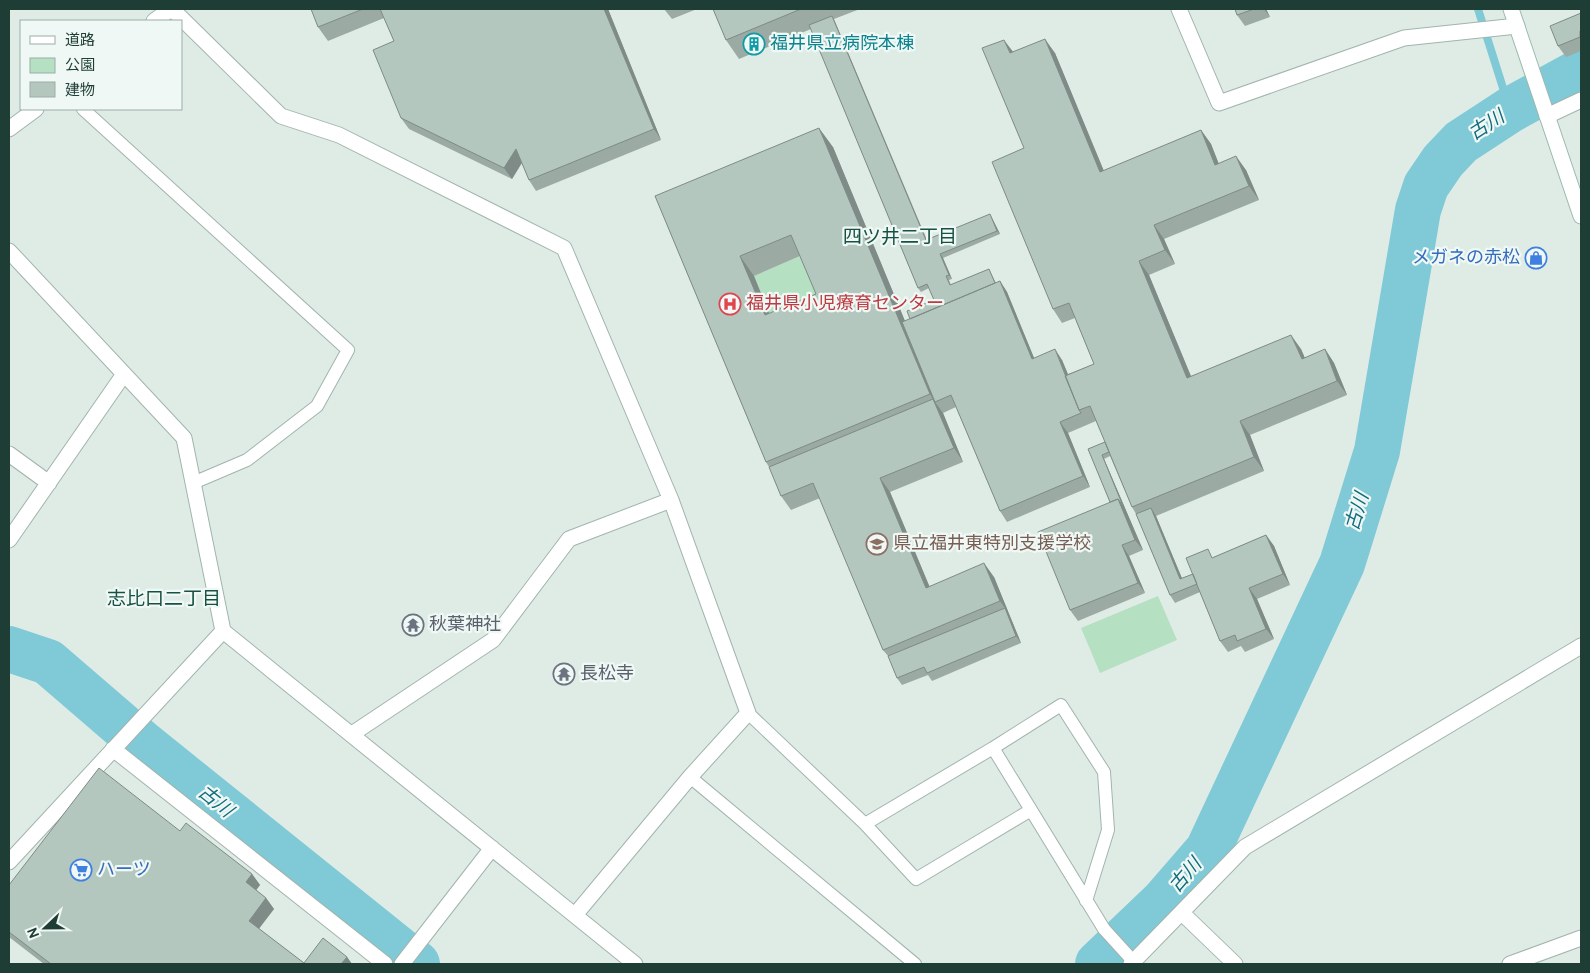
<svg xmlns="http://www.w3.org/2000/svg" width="1590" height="973" font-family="Overpass,'Noto Sans JP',sans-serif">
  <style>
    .green { fill: #b5e0c1 }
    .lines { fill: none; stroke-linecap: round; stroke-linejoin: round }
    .stream { stroke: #80c9d7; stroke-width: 8 }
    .river { stroke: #80c9d7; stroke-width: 46 }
    .lane-casing { stroke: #a1b4ad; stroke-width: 14 }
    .street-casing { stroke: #a1b4ad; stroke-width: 17 }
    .secondary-casing { stroke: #9cb9af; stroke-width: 17 }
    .lane { stroke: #fff; stroke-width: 12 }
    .street { stroke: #fff; stroke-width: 15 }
    .secondary { stroke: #fff; stroke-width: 15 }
    .wall { fill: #9baba4; fill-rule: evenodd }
    .shaded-wall { fill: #7e8b86 }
    .building { fill: #b4c7bf; stroke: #7e8b86; fill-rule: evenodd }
    .labels { text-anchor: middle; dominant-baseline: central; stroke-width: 4.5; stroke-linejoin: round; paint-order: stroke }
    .culture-label { font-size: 18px; fill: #0d838f; stroke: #eff8f4; text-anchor: start }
    .shop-label { font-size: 18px; fill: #366cbe; stroke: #eff8f4; text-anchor: end }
    .health-label { font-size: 18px; fill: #be3a42; stroke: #eff8f4; text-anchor: start }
    .education-label { font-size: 18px; fill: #785e54; stroke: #eff8f4; text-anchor: start }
    .worship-label { font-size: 18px; fill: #5b616d; stroke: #eff8f4; text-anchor: start }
    .water-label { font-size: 19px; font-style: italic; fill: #126c7f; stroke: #eff8f4 }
    .neighbourhood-label { font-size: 19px; fill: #185144; stroke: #eff8f4 }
  </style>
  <rect width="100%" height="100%" fill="#dfece6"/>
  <path class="green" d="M805,254L829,313L778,335L754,276Z
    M1158,596L1177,640L1100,673L1081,628Z"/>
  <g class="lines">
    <path class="stream" d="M1478,9L1510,110"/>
    <path class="river" d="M9,649L48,662L142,743L417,964
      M1098,964L1163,902L1208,850L1342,564L1377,451L1418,210L1426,186L1443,161L1461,142L1510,110L1581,71"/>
    <g class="lane-casing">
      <path id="lane" d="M83,109L348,350L317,406L247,460L193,483
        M748,713L865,824L916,879L1031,810
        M993,748L1104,929L1134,962
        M690,777L915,964
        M865,824L993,748L1061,705L1104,772L1108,830L1086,901"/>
    </g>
    <g class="street-casing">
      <path id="street" d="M172,9L281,116L339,135L564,248L671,500L748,713L690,777L575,915
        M1179,9L1219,103L1404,38L1517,26
        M154,21L171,9
        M1547,116L1581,100
        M9,129L36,109
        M9,251L184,438L223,631L635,964
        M9,454L49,483
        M9,540L124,374
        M352,734L493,640L569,539L671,500
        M113,749L385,964
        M9,862L223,631
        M1182,913L1235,964
        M402,964L492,848
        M1131,964L1245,847L1581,646
        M1510,964L1581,938"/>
    </g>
    <g class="secondary-casing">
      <path id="secondary" d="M1511,9L1581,216"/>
    </g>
    <use href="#lane" class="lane"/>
    <use href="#street" class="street"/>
    <use href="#secondary" class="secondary"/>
  </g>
  <path class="wall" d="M311,9H608L661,140L536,191L529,180L522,163L512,179L409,129L401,118L394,41L384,18L328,41L318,27Z
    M664,9H697L672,19Z
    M713,9H860L834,19L927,240L992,218L1000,234L943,258L952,279L949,280L951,285L989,269L996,283L1000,281L1007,292L1034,358L1062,360L1068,374L1094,364L1075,318L1062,323L1053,309L1024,148L1013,52L1055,53L1104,171L1201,130L1211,144L1218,163L1246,170L1259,200L1164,239L1175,264L1149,275L1191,376L1301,349L1305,358L1325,349L1334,363L1347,395L1250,435L1264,471L1156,516L1182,578L1193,574L1214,557L1266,535L1274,546L1290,585L1257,599L1274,639L1245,652L1241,646L1228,652L1220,641L1200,592L1175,603L1170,595L1136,514L1132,507L1110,456L1104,459L1143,550L1129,556L1145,593L1078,621L1070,610L1110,502L1088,449L1105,442L1096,421L1068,433L1090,487L1007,522L1000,511L956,407L943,413L963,462L890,492L929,586L994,577L1021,643L932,681L928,675L902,685L897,678L888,656L883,650L820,498L791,510L781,496L769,467L766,462L655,196L833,147L905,321L910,319L934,300L929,288L921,292L918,288L811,29L739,59L726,40ZM800,256L816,294L769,314L754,276Z
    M1235,9H1266L1270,17L1245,26L1237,15Z
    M1581,13V51L1566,57L1558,46Z
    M180,831L252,874L260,885L256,890L266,898L274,909L259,929L304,963L347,957L352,964H44L9,937V885Z"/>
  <path class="shaded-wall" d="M604,9H608L661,140L654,129Z
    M1264,9H1266L1270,17Z
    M832,16L834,20L928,244L926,240Z
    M1045,39L1055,53L1110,186L1100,172Z
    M1004,40L1014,53H1010Z
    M819,128L833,147L938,401L935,402L943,413L963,462L954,448L933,399L930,394Z
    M1201,130L1211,144L1225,179L1215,165Z
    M516,149L524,159L512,179L504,168Z
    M1236,156L1246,170L1259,200L1249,186Z
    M990,214L1000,234L997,231Z
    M1154,225L1164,239L1175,264L1165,250Z
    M940,254L943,258L952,279L949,275Z
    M740,256L754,276L778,335L765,315Z
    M1139,261L1149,275L1197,391L1187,378Z
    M1000,281L1007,292L1039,370L1032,359Z
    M1291,335L1301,349L1311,373L1302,359Z
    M1055,349L1062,360L1082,409L1080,410Z
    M1325,349L1334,363L1347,395L1337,381Z
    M1240,421L1250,435L1264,471L1254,457Z
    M1060,422L1068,433L1090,487L1083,476Z
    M1102,455L1104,459L1143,550L1135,540L1118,499Z
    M880,478L890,492L936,602L926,588Z
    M1151,508L1156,516L1185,586L1180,579Z
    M1266,535L1274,546L1290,585L1283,574Z
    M1122,545L1129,556L1145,593L1138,583Z
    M984,563L994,577L1021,643L1016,636L1005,608L1000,601Z
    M1249,588L1257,599L1274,639L1266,629Z
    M252,874L260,885L254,893L246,882Z
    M266,898L274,909L256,932L249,921Z
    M347,957L352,964H341Z"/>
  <path class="building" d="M311,9H363L318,27Z
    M380,9H604L654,129L529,180L516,149L504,168L401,118L373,50L394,41Z
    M713,9H801L726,40Z
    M1235,9H1254L1237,15Z
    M1581,13V31H1580V37L1558,46L1550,26Z
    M832,16L926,240L990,214L997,231L940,254L949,275L946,276L950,285L989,269L995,283L910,319L907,311L934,300L927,284L918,288L809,25Z
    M1045,39L1100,172L1201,130L1215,165L1236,156L1249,186L1154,225L1165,250L1139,261L1187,378L1291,335L1302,359L1325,349L1337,381L1240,421L1254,457L1132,507L1090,406L1079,410L1065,376L1094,364L1069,303L1053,309L992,162L1024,148L982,48L1004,40L1010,53Z
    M819,128L930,394L766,462L655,196ZM791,235L816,294L765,315L740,256Z
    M1000,281L1032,359L1055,349L1079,410L1081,413L1060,422L1083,476L1000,511L951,395L935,402L902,322Z
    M933,399L954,448L880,478L926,588L984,563L1000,601L883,650L813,483L781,496L769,467Z
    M1105,442L1109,452L1102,455L1123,506L1118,499L1110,502L1088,449Z
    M1118,499L1135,540L1122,545L1138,583L1070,610L1038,532Z
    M1151,508L1180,579L1193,574L1197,584L1170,595L1136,514Z
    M1266,535L1283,574L1249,588L1266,629L1237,641L1235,635L1220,641L1186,558L1208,549L1212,558Z
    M1005,608L1016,636L927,673L924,667L897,678L888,656Z
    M99,768L180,831L186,823L252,874L246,882L266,898L249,921L304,963L323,938L347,957L341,964H51L9,932V885Z"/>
  <defs>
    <g id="building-ring" transform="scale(1.125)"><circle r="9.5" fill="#eff8f4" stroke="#0f9aa8" stroke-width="1.5"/><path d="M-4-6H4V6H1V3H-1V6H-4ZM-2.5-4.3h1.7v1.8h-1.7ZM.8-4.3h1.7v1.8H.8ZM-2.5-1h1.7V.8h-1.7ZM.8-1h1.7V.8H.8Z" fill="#0f9aa8"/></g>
    <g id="shop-ring" transform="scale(1.125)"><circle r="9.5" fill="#eff8f4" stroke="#3f7fe0" stroke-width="1.5"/><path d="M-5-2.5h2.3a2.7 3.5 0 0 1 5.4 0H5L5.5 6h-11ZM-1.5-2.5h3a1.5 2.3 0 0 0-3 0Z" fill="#3f7fe0"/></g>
    <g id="hospital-ring" transform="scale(1.125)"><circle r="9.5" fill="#eff8f4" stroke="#e0444e" stroke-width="1.5"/><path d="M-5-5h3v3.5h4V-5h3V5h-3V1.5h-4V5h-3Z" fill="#e0444e"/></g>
    <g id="school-ring" transform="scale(1.125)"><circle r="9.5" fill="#eff8f4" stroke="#8d6e63" stroke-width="1.5"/><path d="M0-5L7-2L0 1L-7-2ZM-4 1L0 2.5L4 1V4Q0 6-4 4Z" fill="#8d6e63"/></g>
    <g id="temple-ring" transform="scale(1.125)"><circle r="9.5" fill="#eff8f4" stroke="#6b7280" stroke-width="1.5"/><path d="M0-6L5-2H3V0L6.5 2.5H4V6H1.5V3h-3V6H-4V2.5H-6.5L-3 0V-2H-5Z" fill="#6b7280"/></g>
    <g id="supermarket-ring" transform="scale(1.125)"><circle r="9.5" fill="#eff8f4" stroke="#3f7fe0" stroke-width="1.5"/><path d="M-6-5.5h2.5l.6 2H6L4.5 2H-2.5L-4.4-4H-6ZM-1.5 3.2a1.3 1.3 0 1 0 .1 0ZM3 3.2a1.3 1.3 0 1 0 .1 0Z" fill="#3f7fe0"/></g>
  </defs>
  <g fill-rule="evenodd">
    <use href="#building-ring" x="754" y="44"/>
    <use href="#shop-ring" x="1536" y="258"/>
    <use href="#hospital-ring" x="730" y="304"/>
    <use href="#school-ring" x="877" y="544"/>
    <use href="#temple-ring" x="413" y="625"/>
    <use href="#temple-ring" x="564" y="674"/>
    <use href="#supermarket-ring" x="81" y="870"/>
  </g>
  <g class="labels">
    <g class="culture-label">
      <text x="770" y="44">福井県立病院本棟</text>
    </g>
    <g class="shop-label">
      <text x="1520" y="258">メガネの赤松</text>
      <text x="97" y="870" text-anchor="start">ハーツ</text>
    </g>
    <g class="health-label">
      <text x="746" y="304">福井県小児療育センター</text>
    </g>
    <g class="education-label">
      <text x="893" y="544">県立福井東特別支援学校</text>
    </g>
    <g class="worship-label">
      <text x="429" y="625">秋葉神社</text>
      <text x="580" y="674">長松寺</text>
    </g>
    <g class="water-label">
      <text transform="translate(1487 126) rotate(-33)">古川</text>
      <text transform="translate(1358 512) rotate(-73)">古川</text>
      <text transform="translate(215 802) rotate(39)">古川</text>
      <text transform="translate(1186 876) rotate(-49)">古川</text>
    </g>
    <g class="neighbourhood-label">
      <text x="900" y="238">四ツ井二丁目</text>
      <text x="164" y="600">志比口二丁目</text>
    </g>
  </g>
  <rect width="1590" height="973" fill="none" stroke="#1e3d35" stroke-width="20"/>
  <rect x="20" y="20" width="162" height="90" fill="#eff8f4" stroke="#9bada8"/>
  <rect x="30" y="36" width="25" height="8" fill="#ffffff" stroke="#9bada8"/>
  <text x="65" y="45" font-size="15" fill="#1e3d35">道路</text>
  <rect x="30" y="58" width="25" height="15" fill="#b5e0c1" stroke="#9bada8"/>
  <text x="65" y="70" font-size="15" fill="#1e3d35">公園</text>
  <rect x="30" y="82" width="25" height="15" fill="#b4c7bf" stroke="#9bada8"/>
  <text x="65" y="95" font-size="15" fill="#1e3d35">建物</text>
  <g transform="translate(45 928) rotate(248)" stroke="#eff8f4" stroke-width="4" paint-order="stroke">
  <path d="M0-4L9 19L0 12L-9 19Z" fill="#1e3d35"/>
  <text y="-8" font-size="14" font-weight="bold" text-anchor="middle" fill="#1e3d35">N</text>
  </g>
</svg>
